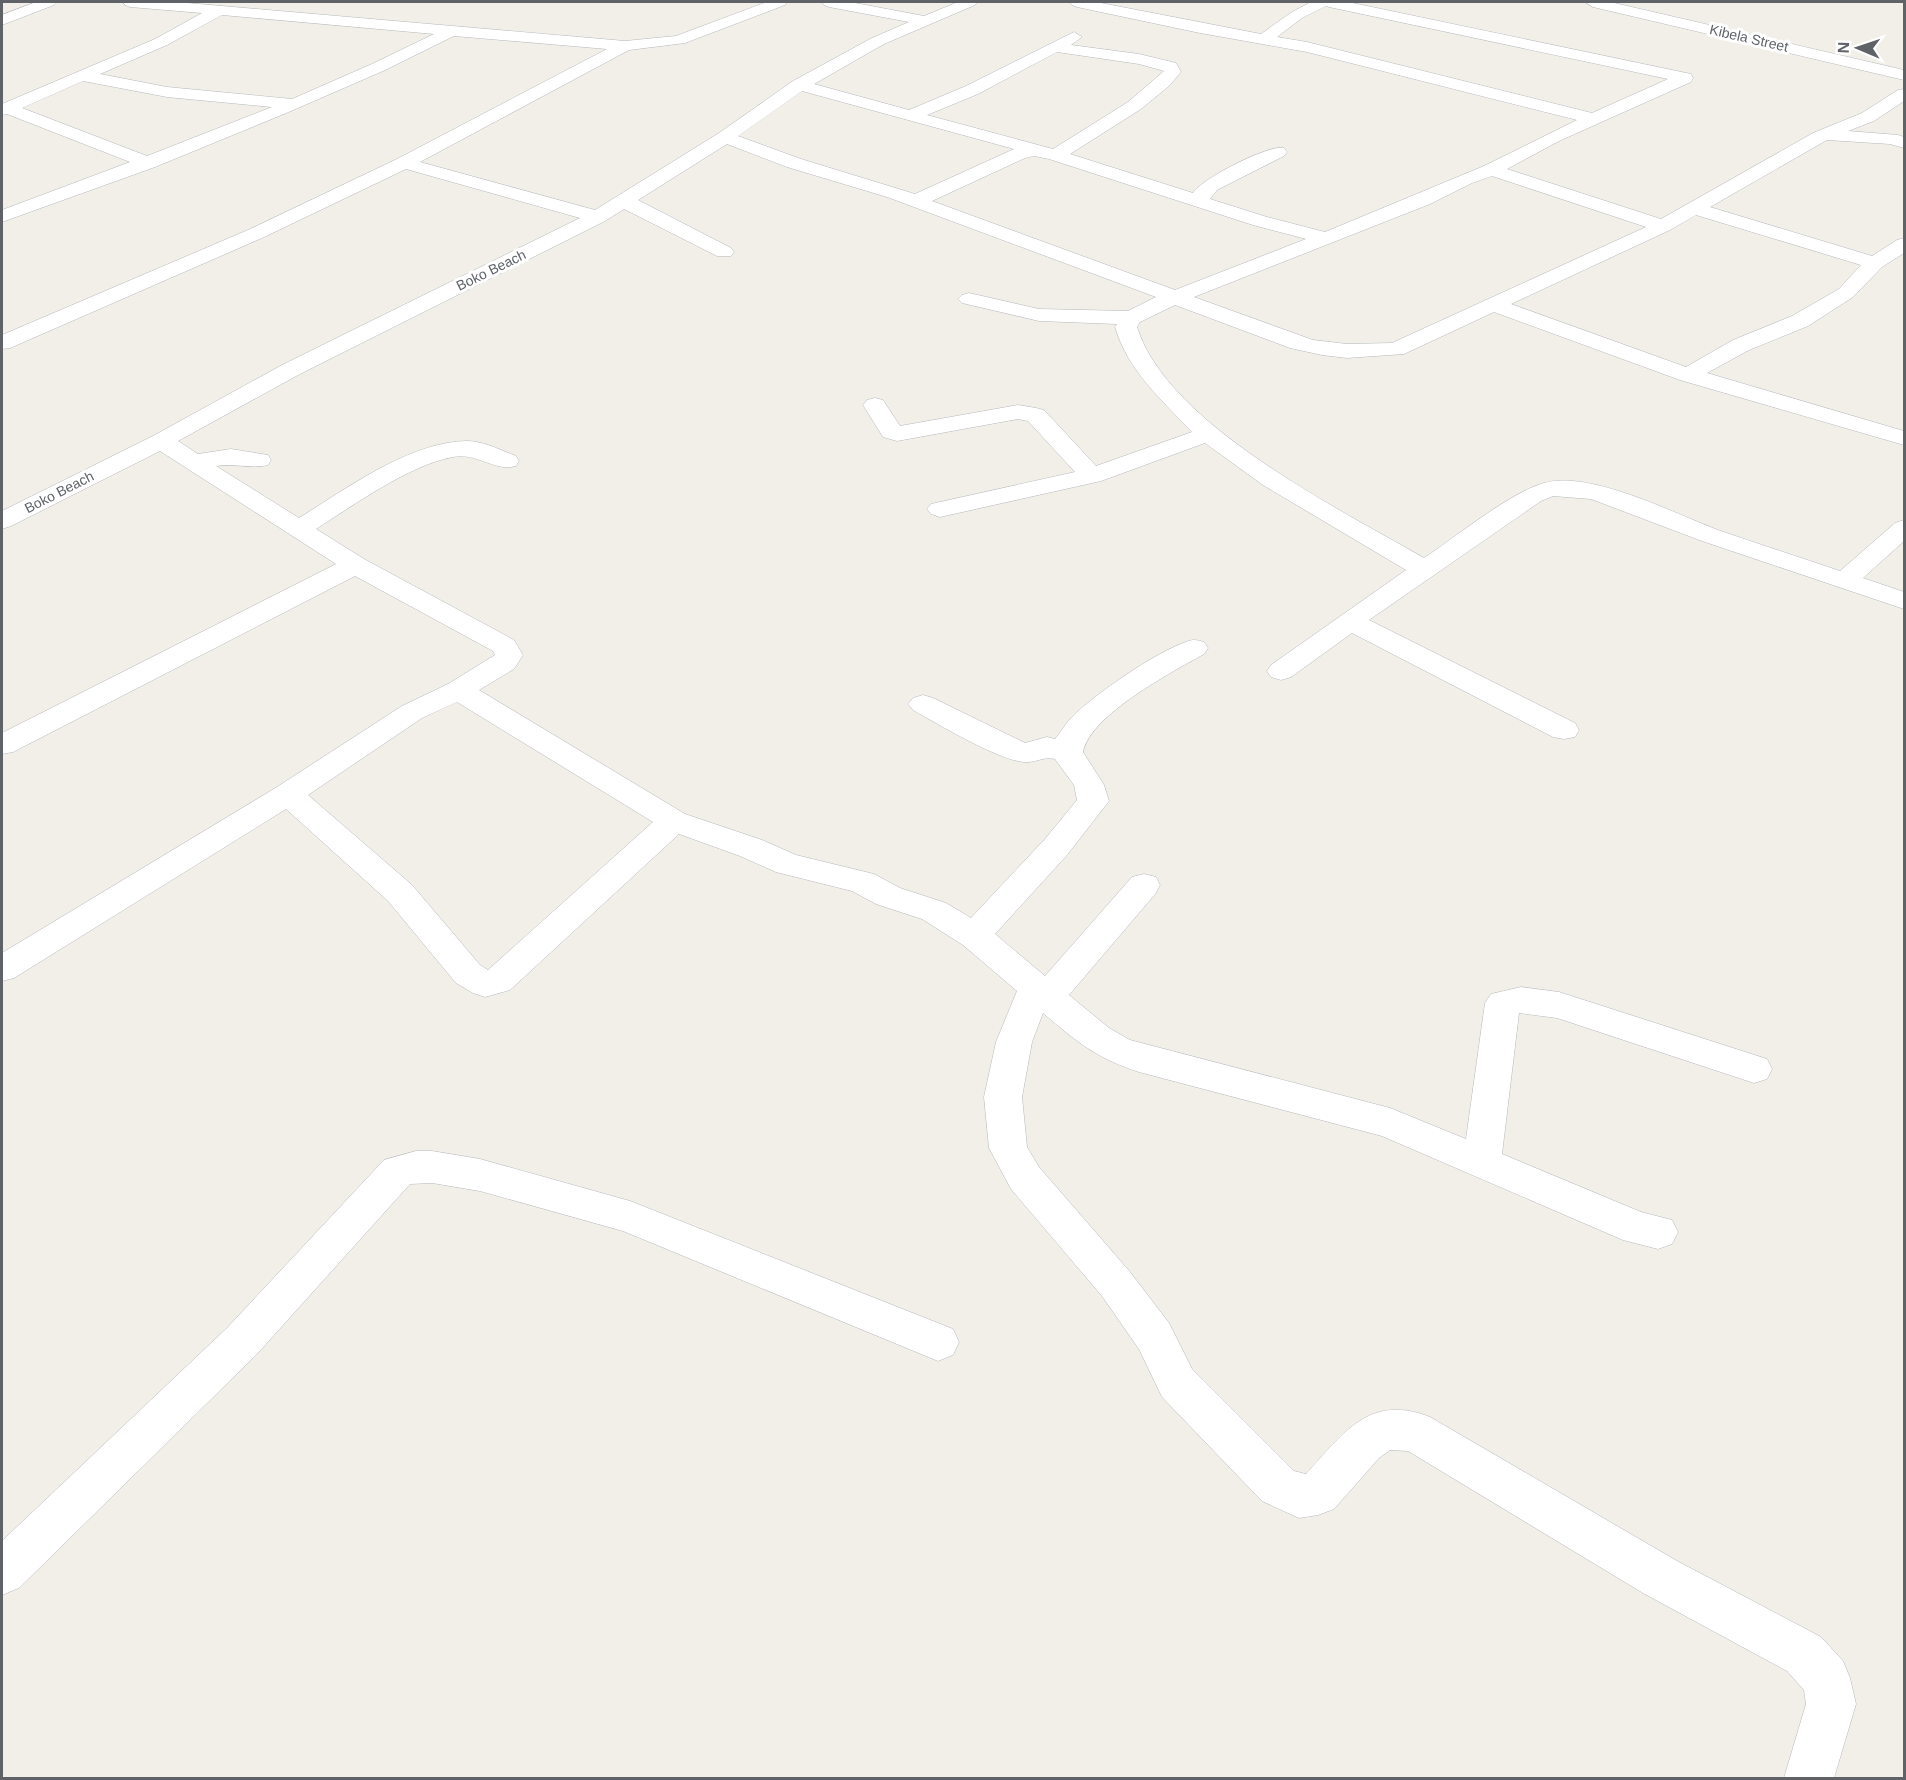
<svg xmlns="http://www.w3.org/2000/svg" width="1906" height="1780" font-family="Helvetica,sans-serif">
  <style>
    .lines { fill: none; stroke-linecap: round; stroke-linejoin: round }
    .minor-casing { stroke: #b5b8bc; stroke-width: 1 }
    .minor { fill: #fff; fill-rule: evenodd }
    .labels { text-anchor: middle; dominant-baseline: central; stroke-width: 6; stroke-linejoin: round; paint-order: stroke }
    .far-street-label { font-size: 14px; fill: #5f6368; stroke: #fff }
  </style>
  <rect width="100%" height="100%" fill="#f1efe8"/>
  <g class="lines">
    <g class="minor-casing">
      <path id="minor" d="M36,2H57L54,5L2,25V15Z
        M123,2H176L625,41L676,36L767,2H787L785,5L685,43L629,50L420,162L595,210L719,133L793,81L872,38L909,22L829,7L824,5L822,2H850L924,16L958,2H977L975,5L884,44L814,84L909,110L966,86L1074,32L1082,37L1071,45L1139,54L1176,63L1181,72L1169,86L1141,109L1070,154L1193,193C1201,179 1269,144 1284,148L1287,152L1284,156L1217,190L1210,199L1267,217L1325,232L1484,166L1577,120L1307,52L1200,33L1077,7L1072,5L1070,2H1096L1261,34L1292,12L1311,2H1348L1691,74L1693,78L1691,82L1559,141L1507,169L1661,219L1813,133L1862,113L1898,90L1904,89V101L1874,121L1848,131L1898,135L1904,137V148L1890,144L1827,140L1710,207L1872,256L1897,240L1904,238V253L1882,267L1853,297L1808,326L1749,350L1707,373L1904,431V445L1680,380L1494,312L1404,354L1347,358L1322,355L1290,348L1175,305L1140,322L1137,327C1167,424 1339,509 1424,558C1456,537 1509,493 1544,483C1590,470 1673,513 1718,530C1758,544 1799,557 1840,571L1895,523L1904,520V541L1863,578L1904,592V609L1702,541L1591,499L1553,496L1541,501L1369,620L1575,723L1579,730L1575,737L1564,739L1553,737L1352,633L1291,677L1281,680L1271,677L1267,671L1271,665L1406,570L1263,485L1205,443L1101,481L940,517L931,514L927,509L931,504L1075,472L1028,421L1018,419L897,441L883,437L863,405L867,400L875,398L883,400L900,426L1018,405L1036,408L1044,410L1096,466L1192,432C1162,400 1128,371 1115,327L1117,324L1039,321L962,303L958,299L962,295L969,293L1039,309L1128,311L1156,297L887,197L787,167L727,144L638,200L731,248L734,252L731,256H717L624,209L605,221L298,375L178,441L198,454L231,449L268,455L271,460L268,465C251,469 234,463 216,466L299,518C346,489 409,442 467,441C483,441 500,450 516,456L519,461L516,466C494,472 477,452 453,457C409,465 354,505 316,529L364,559L514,640L523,655L514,669L479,690L685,814L762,840L796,855L874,874L900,888L946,903L971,918L1045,839L1077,800L1074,785L1055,759C1044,756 1035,763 1024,762C998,760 938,724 913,710L908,704L913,698L923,695L933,698L1025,743L1047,737L1055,739C1061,732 1066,723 1072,717C1095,694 1156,652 1186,642C1193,639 1197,640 1204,642L1208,648L1204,654C1172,672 1090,715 1083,752L1104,785L1109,801L1067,855L995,934L1045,976L1132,877L1144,874L1156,877L1160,885L1156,893L1069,995L1109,1028L1130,1040L1390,1108L1466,1139L1485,1003L1491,994L1521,987L1559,992L1767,1059L1772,1069L1767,1079L1754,1083L1557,1018L1519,1013L1502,1154L1641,1212L1672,1220L1678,1232L1672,1244L1658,1249L1623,1240L1382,1136L1139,1072C1096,1058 1077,1042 1043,1013L1032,1042L1022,1097L1027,1147L1039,1167L1130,1272L1169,1323L1192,1369L1294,1471L1306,1474C1343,1434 1369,1393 1430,1417L1677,1561L1821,1637L1843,1661L1850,1678L1856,1704L1834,1778H1784L1806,1704L1804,1690L1787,1671L1643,1593L1408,1451L1390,1450L1379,1458L1334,1509L1318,1515L1299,1518L1262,1501L1162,1397L1139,1349L1102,1296L1011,1189L989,1148L984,1097L996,1042L1017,991L963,945L922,919L876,904L852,891L776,872L740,856L679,834L510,990L485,997L473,993L456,983L388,901L286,809L14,978L2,981V953L277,787L402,706L448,684L495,655L493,651L355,576L13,752L2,754V733L336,564L160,451L11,526L2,529V511L153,436L282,365L580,218L406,169L262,238L10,348L2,349V335L248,230L397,159L607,49L454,36L383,71L284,114L155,167L2,222V210L130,162L7,114L2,115V104L155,39L202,13L130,7L125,5ZM1326,6L1329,7L1668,79L1592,113L1307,42L1277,37L1302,18ZM222,15L434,34L372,64L292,99L167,87L100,74L167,45ZM1057,52L1139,64L1164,71L1128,102L1053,149L927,115L978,94ZM83,81L167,97L272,107L147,156L22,108ZM802,91L1014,149L915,194L801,159L738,136ZM1034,156L1049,159L1253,225L1306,239L1175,290L932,201L1025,158ZM1492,176L1646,227L1392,343L1347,344L1313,340L1194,297L1430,204L1472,183ZM1696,215L1861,265L1839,289L1792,316L1733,340L1686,367L1511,304L1670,230ZM457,702L653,822L488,970L480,965L412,885L308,795L422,718Z
        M1585,2H1610L1904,70V80L1593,7Z
        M416,1151H432L480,1159L630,1201L953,1329L959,1342L953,1355L938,1361L623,1231L480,1191L432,1183L410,1184L257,1354L19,1588L2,1595V1541L227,1328L384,1160Z"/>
    </g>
    <use href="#minor" class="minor"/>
  </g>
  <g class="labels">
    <g class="far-street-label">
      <text transform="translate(1749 38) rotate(13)">Kibela Street</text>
      <text transform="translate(491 270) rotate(-26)">Boko Beach</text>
      <text transform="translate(59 492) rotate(-27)">Boko Beach</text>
    </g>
  </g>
  <rect width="1906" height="1780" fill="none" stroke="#5f6368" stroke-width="6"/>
  <g transform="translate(1858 48) rotate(272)" stroke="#ffffff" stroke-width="4.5" paint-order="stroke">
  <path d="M0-4.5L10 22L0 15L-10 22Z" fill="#5f6368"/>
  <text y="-9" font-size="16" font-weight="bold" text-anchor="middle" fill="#5f6368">N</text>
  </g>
</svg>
